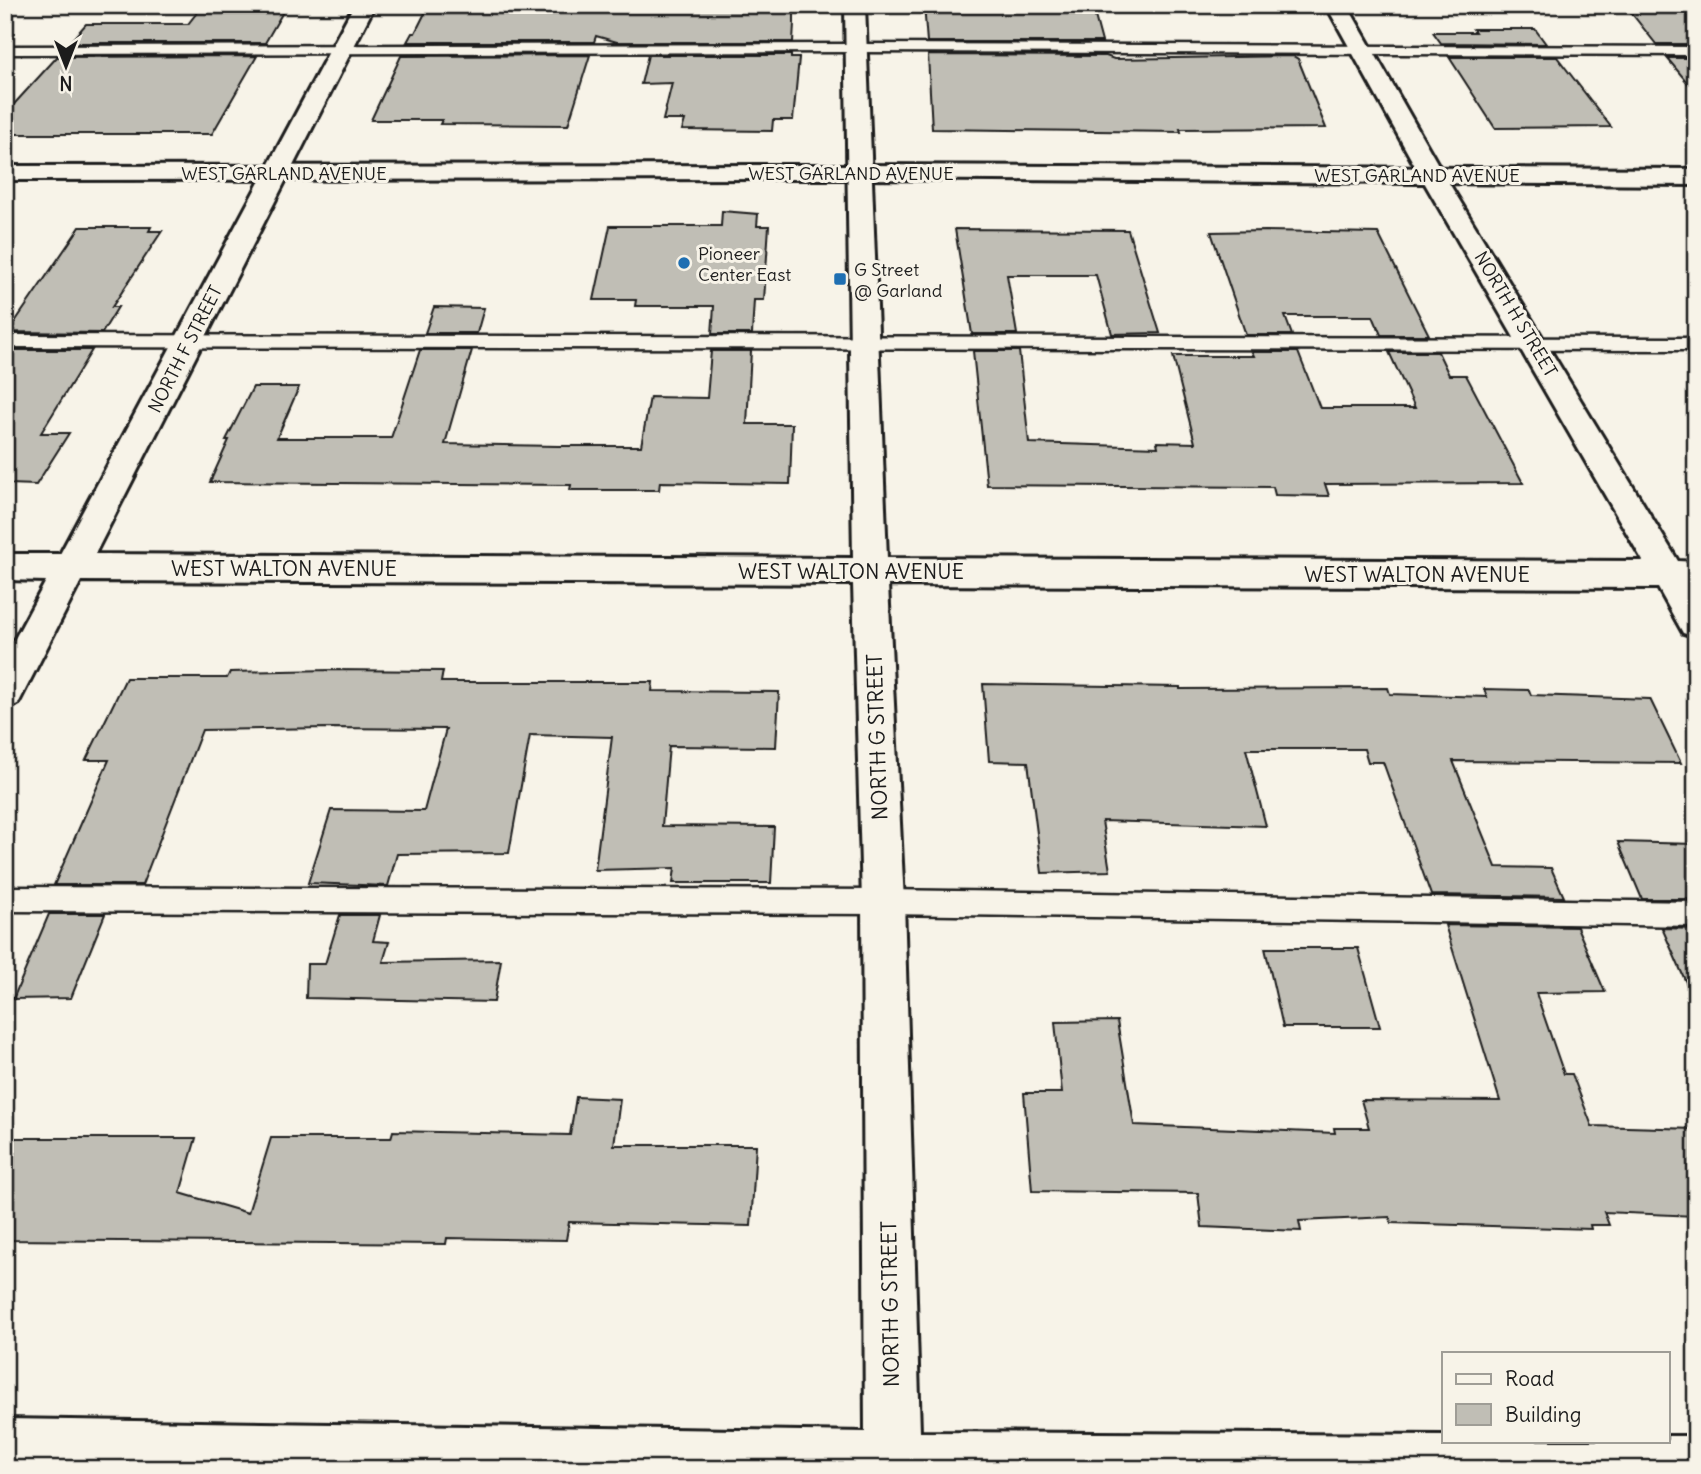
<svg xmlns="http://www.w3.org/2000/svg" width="1701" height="1474" font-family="Delius,sans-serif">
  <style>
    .building { fill: #c0beb5; stroke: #1c1c1c; stroke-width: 2 }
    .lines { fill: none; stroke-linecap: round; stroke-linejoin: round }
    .lane-casing { stroke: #1c1c1c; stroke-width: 5 }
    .street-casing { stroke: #1c1c1c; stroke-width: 6 }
    .secondary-casing { stroke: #1c1c1c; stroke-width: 6 }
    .lane { fill: #f7f3e8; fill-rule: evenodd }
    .street { fill: #f7f3e8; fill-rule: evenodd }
    .secondary { fill: #f7f3e8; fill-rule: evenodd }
    .poi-dot { fill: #1f6fb2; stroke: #f7f3e8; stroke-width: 2.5 }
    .labels { text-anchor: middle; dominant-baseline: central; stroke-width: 6; stroke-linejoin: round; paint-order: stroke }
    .far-street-label { font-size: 18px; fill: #1c1c1c; stroke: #f7f3e8 }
    .far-poi-label { font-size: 18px; fill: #1c1c1c; stroke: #f7f3e8; text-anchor: start }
    .street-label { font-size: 21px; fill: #1c1c1c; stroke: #f7f3e8 }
  </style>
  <rect width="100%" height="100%" fill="#f7f3e8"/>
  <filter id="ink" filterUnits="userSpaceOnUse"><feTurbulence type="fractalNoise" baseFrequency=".0143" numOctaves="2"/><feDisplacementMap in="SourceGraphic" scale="14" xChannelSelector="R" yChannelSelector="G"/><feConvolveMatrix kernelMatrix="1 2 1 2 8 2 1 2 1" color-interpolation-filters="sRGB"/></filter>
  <g filter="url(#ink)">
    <path class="building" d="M203,5H287L265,43H69L86,24H188Z
      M429,5H794V23L793,42H617L596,36L594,42H407L412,33H415Z
      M924,5H1092L1102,42H927Z
      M1625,5H1696V44H1656Z
      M1473,29H1535L1546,44L1441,43L1433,32H1475Z
      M590,55L568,125L440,124L442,120H371L401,56Z
      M648,55H791V58H799L793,120H773L772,131L682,130L685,120H663L672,83L641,84Z
      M928,55L1106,56L1114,59L1293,56L1298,59L1326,128L1180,129L1181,132L932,129Z
      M257,56L212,134H5V114L57,57Z
      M1449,57H1557L1611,127L1495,128Z
      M1667,58H1696V93Z
      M722,211L758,214L757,226H769L764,300H754L752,334H712L714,306H635L636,300H594L610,226H721Z
      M80,227H151L149,231H162L112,307H118L102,333L8,332Z
      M955,229L1128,230L1160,333L1112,334L1096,275H1007L1017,334H972Z
      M1266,231L1378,233L1429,335H1381L1373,316H1285L1292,335H1246L1211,232Z
      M434,307L484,308L477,333H425Z
      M5,350H92L41,433H69L36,485L9,484L5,491Z
      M420,350H472L445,444L558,446H641L650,397L707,398L711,351H751L747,424H792L790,484L660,482L659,490H570L571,485L210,482L229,440H226L253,387H299L277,438H391Z
      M973,351H1019L1029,443L1158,447L1157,442L1195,443L1173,356H1254L1252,352H1298L1320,408H1415L1389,352H1438L1449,375H1466L1523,483L1325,484L1329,496L1275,495L1273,487L987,485Z
      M331,670L443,671L441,682H653L652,691L779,692L776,747L669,746L662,826L774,827L771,883H673L675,868L595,870L612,737L530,735L509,853L397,854L388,886L308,883L331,810L424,811L446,729L329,728L202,730L142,885H54L109,760H86L126,678H227L230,672Z
      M983,684L1180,687V689L1388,688L1390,694L1487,697L1484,689L1529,690L1531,695L1650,699L1681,763L1453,761L1496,867L1551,868L1564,897L1431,895L1383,762H1368L1364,749H1246L1266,826L1102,821L1110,871L1042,873L1028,762L989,761Z
      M1618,842L1696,844V899H1642Z
      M49,914H105L71,998L13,999Z
      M340,915H380L373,941L389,942L383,962L501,960L494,1002L306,998L307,964H325Z
      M1445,925L1577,927L1605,992L1536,993L1564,1074H1572L1592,1126L1696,1129V1216L1604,1212L1609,1225H1590L1591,1229L1391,1223L1390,1217L1299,1221L1301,1231L1202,1227L1198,1193L1032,1191L1024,1093H1062L1055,1022L1117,1021L1134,1125L1335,1133L1334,1128H1369L1361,1100L1500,1101Z
      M1662,928L1696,929V1005Z
      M1265,948H1358L1380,1027H1283Z
      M576,1097L620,1099L614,1145H756L751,1226L569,1222L566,1240L447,1238L446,1244L5,1240V1138H196L180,1193L248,1213L271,1138H391L393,1131L570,1135Z"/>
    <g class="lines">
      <g class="lane-casing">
        <path id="lane" d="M856,44L1696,47V55L856,52L5,54V46Z
          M5,335L1696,338V350L5,347Z
          M5,887L883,890L1696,902V926L883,914L5,911Z"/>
      </g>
      <g class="street-casing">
        <path id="street" d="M354,5H375L95,554L853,558L845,5H865L887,558L1643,561L1420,175L1326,5H1347L1444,175L1678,561L1696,562V637L1683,633L1658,588L888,585L904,902L920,1432L1444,1435V1441H1668V1436H1696V1469H5V1419L865,1432L862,902L853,584L81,581L18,704L5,709V657L46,581L5,580V554H60Z"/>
      </g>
      <g class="secondary-casing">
        <path id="secondary" d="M859,165L1696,169V185L859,179L5,180V166Z"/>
      </g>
      <use href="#lane" class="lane"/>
      <use href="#street" class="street"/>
      <use href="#secondary" class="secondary"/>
    </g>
  </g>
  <g class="poi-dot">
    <circle cx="684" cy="263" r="7"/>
    <rect x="833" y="272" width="14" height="14" rx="3.5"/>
  </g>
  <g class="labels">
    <g class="far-street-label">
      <text x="284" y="173">WEST GARLAND AVENUE</text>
      <text x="851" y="173">WEST GARLAND AVENUE</text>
      <text x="1417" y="175">WEST GARLAND AVENUE</text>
      <text transform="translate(1516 314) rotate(59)">NORTH H STREET</text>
      <text transform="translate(185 349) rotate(-63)">NORTH F STREET</text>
    </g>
    <g class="far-poi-label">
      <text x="698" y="253">Pioneer<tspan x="698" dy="21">Center East</tspan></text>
      <text x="854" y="269">G Street<tspan x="854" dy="21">@ Garland</tspan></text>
    </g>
    <g class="street-label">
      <text x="284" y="568">WEST WALTON AVENUE</text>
      <text x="851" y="571">WEST WALTON AVENUE</text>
      <text x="1417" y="574">WEST WALTON AVENUE</text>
      <text transform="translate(877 737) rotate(-92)">NORTH G STREET</text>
      <text transform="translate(890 1304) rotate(-91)">NORTH G STREET</text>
    </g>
  </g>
  <rect width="1701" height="1474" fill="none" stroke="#f7f3e8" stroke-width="28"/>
  <rect x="14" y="14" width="1673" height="1446" fill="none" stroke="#1c1c1c" stroke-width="2.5" filter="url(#ink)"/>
  <rect x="1442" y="1352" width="228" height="91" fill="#f7f3e8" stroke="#9f9d96" stroke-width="2"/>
  <rect x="1456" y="1374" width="35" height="10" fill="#f7f3e8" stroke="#9f9d96" stroke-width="2"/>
  <text x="1505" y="1386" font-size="21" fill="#1c1c1c">Road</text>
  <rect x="1456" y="1404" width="35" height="21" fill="#c0beb5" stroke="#9f9d96" stroke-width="2"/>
  <text x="1505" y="1422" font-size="21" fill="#1c1c1c">Building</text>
  <g transform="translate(66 66) rotate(180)" stroke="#f7f3e8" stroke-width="5" paint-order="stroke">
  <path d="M0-5L12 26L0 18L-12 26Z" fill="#1c1c1c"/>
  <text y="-10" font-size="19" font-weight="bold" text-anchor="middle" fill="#1c1c1c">N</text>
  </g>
</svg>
